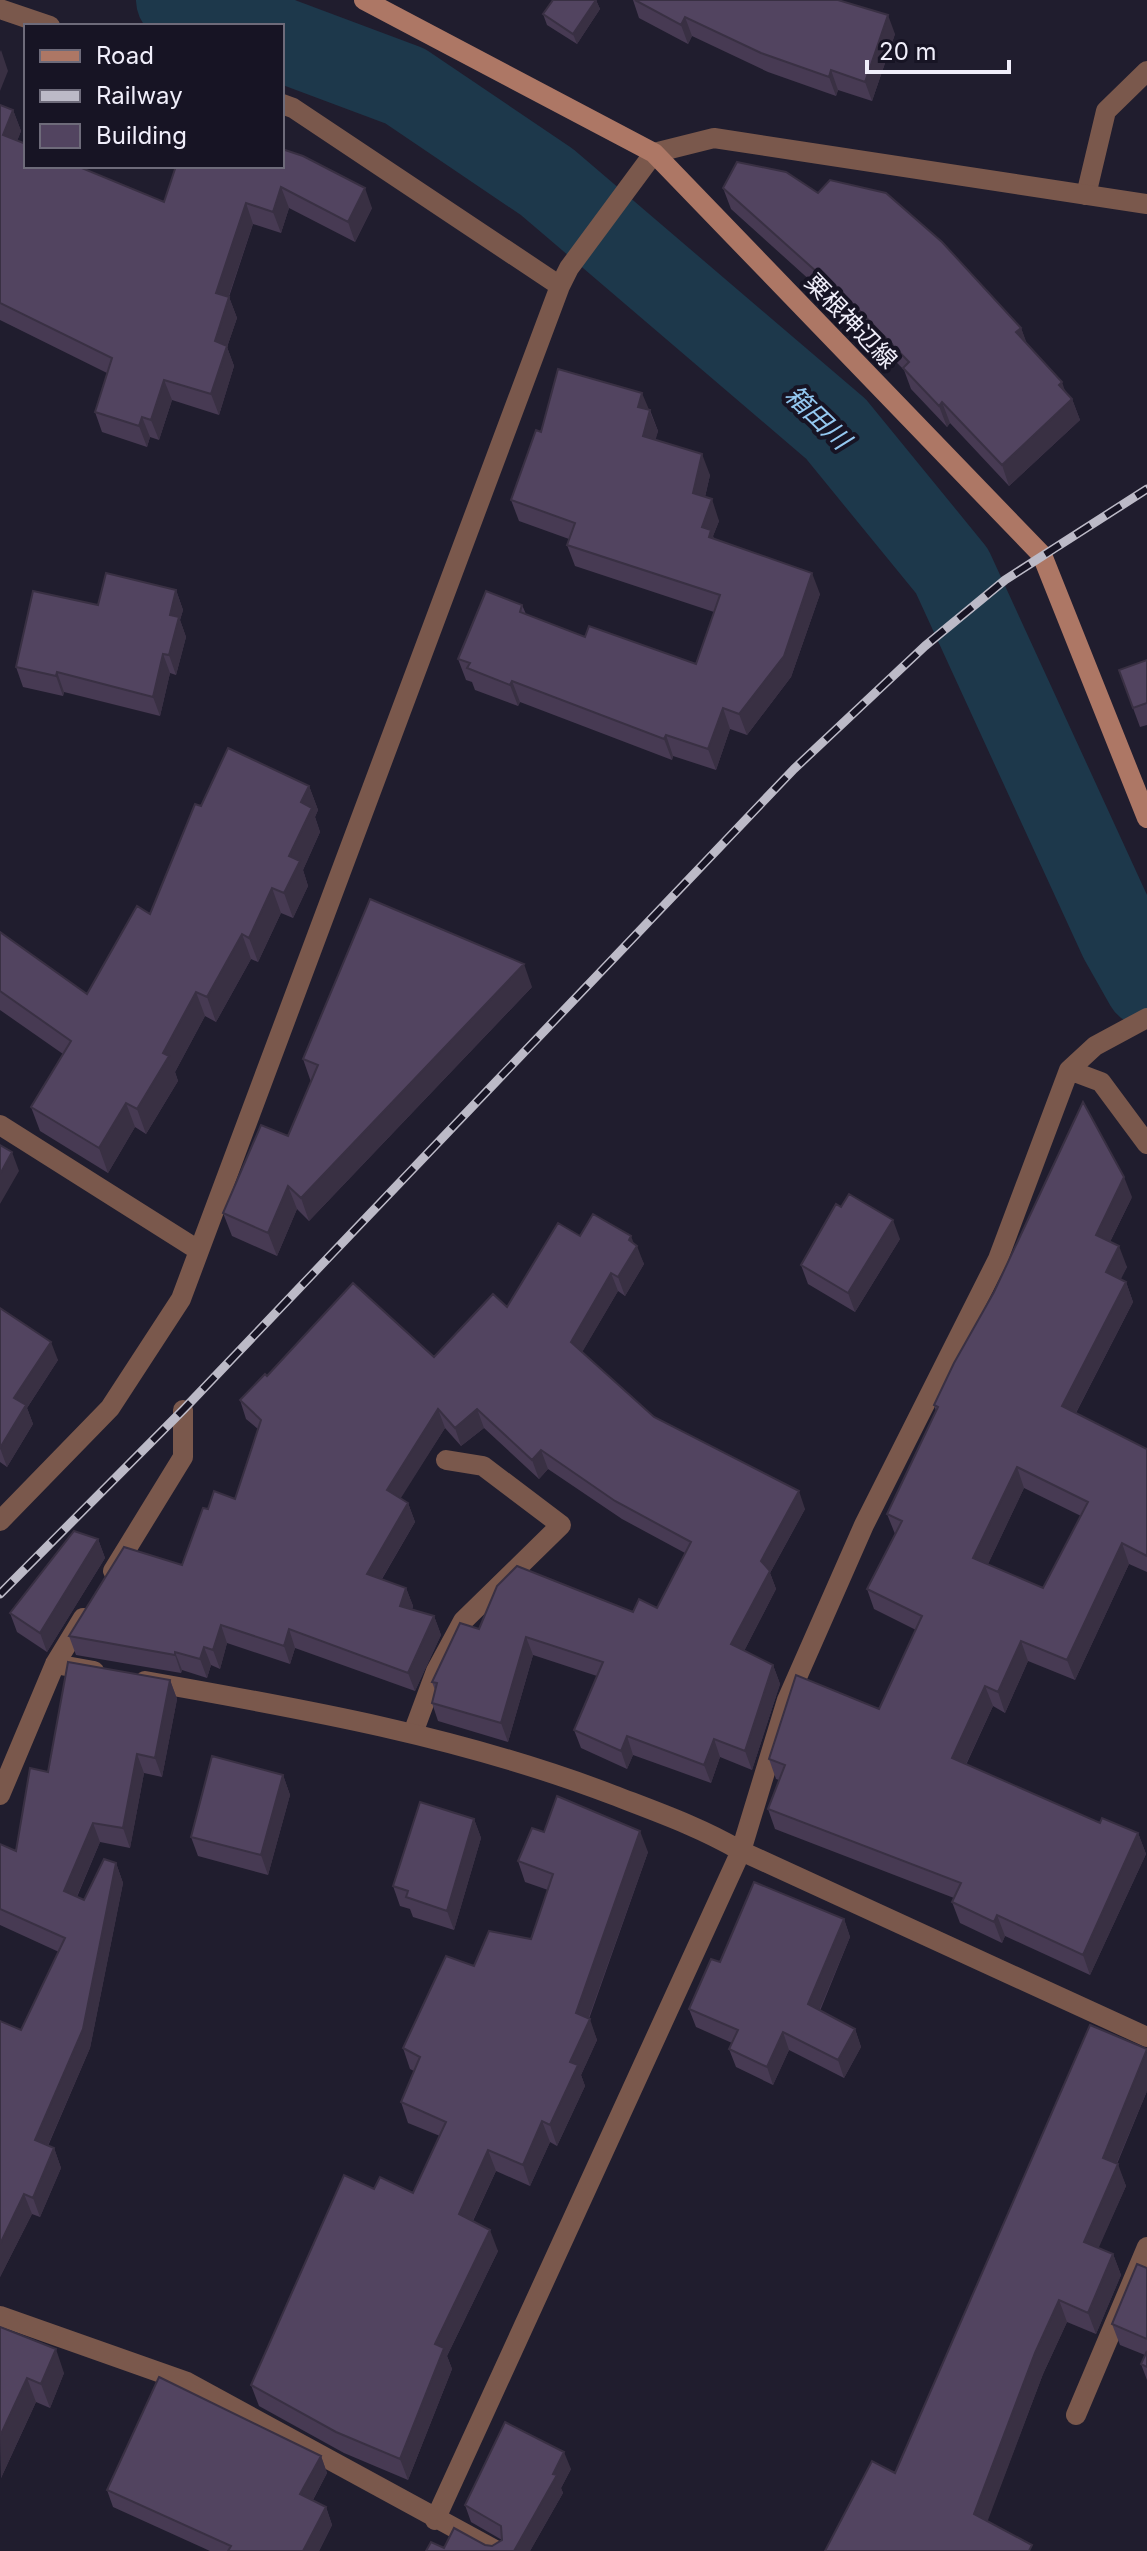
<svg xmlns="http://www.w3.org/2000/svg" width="1147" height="2551" font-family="Inter,'Noto Sans JP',sans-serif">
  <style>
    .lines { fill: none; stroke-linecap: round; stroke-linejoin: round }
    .river { stroke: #1d384b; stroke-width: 84 }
    .service { stroke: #7a584c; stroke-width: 20 }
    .minor { stroke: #7a584c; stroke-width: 20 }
    .tertiary { stroke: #7a584c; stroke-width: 20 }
    .secondary { stroke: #ad7765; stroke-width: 20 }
    .rail-casing { stroke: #bcbac7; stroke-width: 9 }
    .rail { stroke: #171424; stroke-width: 6; stroke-dasharray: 18; stroke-linecap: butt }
    .wall { fill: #473a53; fill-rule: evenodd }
    .shaded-wall { fill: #393043 }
    .building { fill: #524460; stroke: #393043; stroke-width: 2; fill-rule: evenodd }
    .labels { text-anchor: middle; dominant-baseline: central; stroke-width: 8; stroke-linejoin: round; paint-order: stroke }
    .street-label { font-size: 24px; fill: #f0eefa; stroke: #171424 }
    .water-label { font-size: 26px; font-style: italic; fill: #94c8f0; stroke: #171424 }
  </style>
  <rect width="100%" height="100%" fill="#201d2e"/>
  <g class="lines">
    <path class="river" d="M178,0L246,26
      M282,40L405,86L547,182L836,429L952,571L1121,939L1147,985"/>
    <path class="service" d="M413,1733L436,1671L463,1621L561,1525L483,1466L446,1460"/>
    <path class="minor" d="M0,9L50,26
      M282,104L293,108L560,286
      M1086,195L1106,111L1147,71
      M1069,1070L1101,1082L1147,1144
      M0,1125L198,1250
      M0,1521L110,1408L181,1299L560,286L569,268L654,153
      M113,1571L183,1457V1410
      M55,1664L94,1671
      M145,1681C304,1709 462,1737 613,1795C657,1812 700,1827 741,1851L1147,2037
      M0,1795L55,1664L83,1618
      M0,2316L187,2382L497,2551
      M1076,2415L1147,2247
      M435,2520L741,1851L787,1700L864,1525L998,1259L1069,1070L1095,1046L1147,1018"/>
    <path class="tertiary" d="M654,153L714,138L1147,204"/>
    <path class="secondary" d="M364,0L654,153L1042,555L1147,818"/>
    <g class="rail-casing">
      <path id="rail" d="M0,1594L183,1410L794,769L925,646L1005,580L1147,489"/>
    </g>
    <use href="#rail" class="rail"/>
  </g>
  <path class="wall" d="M596,0L600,9L577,44L547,25L543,14Z
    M633,0H838L895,34L872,101L838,90L836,96L768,72L692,36L688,44L639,18Z
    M0,105L13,110L21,131L17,141L164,202L282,166L372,208L355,242L289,208L281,233L253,224L229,297L237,318L227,347L234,366L219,415L172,400L159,440L150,437L147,447L102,432L95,412L107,373L0,320Z
    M723,188L1021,328L1027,345L1072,399L1080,420L1009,486L950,423L947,427L911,389L904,370L864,329L731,209Z
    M648,410H650L658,431L655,440L710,475L705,497L719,521L713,536L714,539L820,594L791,677L747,735L730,729L716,770L673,756L672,760L520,702L518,706L475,690L472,682L466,680L458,659L522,605L526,614L585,637L696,664L714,612L575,566L567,545L569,539L519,521L511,500L541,432Z
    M176,590L183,610L180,620L186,637L176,675L170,673L160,716L64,692L63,696L23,687L16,667L98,605Z
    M1147,660V725L1140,727L1119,670Z
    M309,786L318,810L315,817L320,832L303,870L308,886L293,918L281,913L258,962L251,959L216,1022L205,1016L175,1072L178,1081L146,1134L135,1127L108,1173L40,1131L31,1107L63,1054L0,1010V932L87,994L150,914L201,806Z
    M532,987L309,1221L297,1209L277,1256L232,1236L223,1213L288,1136L311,1082L303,1059Z
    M1132,1197L1110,1242L1127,1267L1120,1279L1126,1282L1133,1302L1076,1413L1147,1449V1572L1129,1564L1075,1680L1028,1661L1005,1713L993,1706L966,1765L1100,1823L1138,1833L1146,1854L1090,1975L1005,1936L1002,1943L960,1923L952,1902L954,1898L775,1829L768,1809L779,1780L776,1779L769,1759L879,1709L916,1630L874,1609L867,1589L895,1534L887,1514L936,1411L934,1405ZM1024,1488L1081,1516L1043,1588L988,1564Z
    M580,1236L634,1243L644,1264L625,1296L618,1291L582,1352L654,1417L805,1509L770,1573L776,1589L744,1651L773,1665L780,1684L752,1770L720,1757L711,1783L633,1755L627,1769L581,1748L574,1730L597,1676L533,1655L508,1742L438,1721L432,1703L435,1690L432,1682L479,1629L633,1612L657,1608L685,1553L622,1519L548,1469L539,1479L484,1428L461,1446L445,1428L400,1498L408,1503L415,1522L382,1579L406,1588L413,1606L412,1610L434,1616L441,1635L415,1691L295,1648L290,1664L227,1643L220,1669L211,1665L207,1678L182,1670L181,1673L76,1655L69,1636L182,1565L208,1509L235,1499L258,1429L246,1419L240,1400L267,1376L434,1357L507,1307Z
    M900,1239L855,1312L808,1284L801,1265Z
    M0,1308L58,1360L27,1408L33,1424L7,1467L0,1462Z
    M98,1539L105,1558L47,1652L17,1632L10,1613Z
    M170,1680L177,1699L162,1777L144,1773L130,1848L100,1842L77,1897L84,1900L116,1863L123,1883L90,2048L48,2146L54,2148L61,2168L40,2217L32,2214L0,2277V2021L21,2030L59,1952L0,1925V1844L16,1851L48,1772Z
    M283,1775L290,1795L268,1875L198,1856L191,1837Z
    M474,1819L481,1838L454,1930L413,1917L410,1909L400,1906L393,1886Z
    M544,1832L648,1852L589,2019L597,2040L581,2075L585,2086L557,2146L550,2142L530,2186L496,2171L473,2221L498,2251L447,2356L452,2369L408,2480L344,2453L259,2406L251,2385L374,2189L413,2193L440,2136L408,2123L401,2102L414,2071L410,2069L403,2048L474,1966L531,1939L548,1890L525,1882L518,1861Z
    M844,1919L850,1937L820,2011L855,2029L861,2047L844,2078L789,2050L773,2085L736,2067L729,2049L732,2043L696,2027L689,2009L720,1962Z
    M1147,2091L1117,2164L1126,2186L1098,2248L1113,2254L1121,2275L1096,2334L1067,2322L1043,2374L987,2521L895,2473Z
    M1147,2268V2380L1141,2364L1145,2355L1120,2345L1112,2324Z
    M0,2327L64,2373L50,2408L36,2402L1,2478Z
    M321,2456L327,2473L313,2500L326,2507L332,2525L319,2551H210L113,2507L107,2490Z
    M571,2469L561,2488L563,2493L530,2551L444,2548L485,2545L492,2546L502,2540L471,2522L465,2505Z"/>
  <path class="shaded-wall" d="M596,0L600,9L577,44L573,34Z
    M888,15L895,34L872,101L865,82Z
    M685,17L692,36L688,44L681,25Z
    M1,50L8,71L0,91V52Z
    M831,70L838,90L836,96L829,77Z
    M13,110L21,131L11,156L3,135Z
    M281,187L289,208L281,233L273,212Z
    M365,188L372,208L355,242L348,222Z
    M246,203L253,224L223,313L216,293Z
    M229,297L237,318L227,347L234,366L219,415L211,394L215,341Z
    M1021,328L1029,349L1016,332Z
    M164,380L172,400L159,440L151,420Z
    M1062,382L1069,402L1072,399L1080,420L1009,486L1002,465L1059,385Z
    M642,393L658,431L651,457L643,436L638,407Z
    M942,402L950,423L947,427L939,406Z
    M142,417L150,437L147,447L139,426Z
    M702,454L710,475L701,514L693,493Z
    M712,499L719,521L713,536L719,551L702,527Z
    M812,573L820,594L791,677L747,735L739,714Z
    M176,590L183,610L180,620L186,637L176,675L169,655L170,615Z
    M163,654L170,673L160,716L153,697Z
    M57,672L64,692L63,696L56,676Z
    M512,681L520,702L518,706L510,685Z
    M723,708L730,729L716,770L708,749Z
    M666,735L673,756L672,760L664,739Z
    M309,786L318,810L315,817L320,832L303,870L308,886L293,918L284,893L289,856L301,802Z
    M272,888L281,913L258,962L249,938Z
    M242,934L251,959L216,1022L207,997Z
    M524,964L532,987L309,1221L301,1198Z
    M196,992L205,1016L175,1072L178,1081L146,1134L137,1109L163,1053Z
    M126,1103L135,1127L108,1173L99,1148Z
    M12,1152L19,1171L0,1204V1174Z
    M1124,1177L1132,1197L1103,1256L1096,1235Z
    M288,1186L297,1209L277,1256L268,1233Z
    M893,1220L900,1239L855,1312L848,1293Z
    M631,1236L636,1249L637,1246L644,1264L625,1296L618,1277L629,1240Z
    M1119,1246L1127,1267L1114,1293L1106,1272Z
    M611,1273L618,1291L577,1361L571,1342Z
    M1126,1282L1133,1302L1069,1426L1062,1406Z
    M51,1342L58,1360L27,1408L33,1424L7,1467L0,1448L14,1398Z
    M438,1409L445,1428L394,1509L387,1490Z
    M477,1409L484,1428L461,1446L455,1428Z
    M541,1450L548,1469L539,1479L532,1460Z
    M1017,1467L1024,1488L981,1579L973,1558Z
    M799,1491L805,1509L770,1573L776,1589L738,1663L731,1644L761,1561Z
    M408,1503L415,1522L374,1592L367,1574Z
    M98,1539L105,1558L47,1652L40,1633Z
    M1122,1543L1129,1564L1075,1680L1067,1660Z
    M406,1588L413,1606L406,1625L400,1606Z
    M434,1616L441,1635L415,1691L408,1673Z
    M221,1625L227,1643L220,1669L213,1650Z
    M289,1629L295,1648L290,1664L284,1646Z
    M526,1637L533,1655L508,1742L501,1723Z
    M1021,1641L1028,1661L1005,1713L998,1692Z
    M204,1647L211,1665L207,1678L200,1659Z
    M175,1652L182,1670L181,1673L175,1655Z
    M773,1665L780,1684L752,1770L745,1751Z
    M170,1680L177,1699L162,1777L155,1758Z
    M985,1686L993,1706L959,1779L952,1758Z
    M627,1736L633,1755L627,1769L621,1751Z
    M714,1739L720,1757L711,1783L704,1765Z
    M137,1754L144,1773L130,1848L123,1828Z
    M283,1775L290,1795L268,1875L261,1855Z
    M474,1819L481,1838L454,1930L447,1911Z
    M93,1823L100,1842L71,1910L64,1891Z
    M640,1831L648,1852L585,2028L590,2019L597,2040L581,2075L585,2086L557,2146L550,2125L570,2062L576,2013Z
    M1138,1833L1146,1854L1090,1975L1083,1955Z
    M116,1863L123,1883L90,2048L42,2159L35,2140Z
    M997,1915L1005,1936L1002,1943L994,1922Z
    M844,1919L850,1937L814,2023L808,2004Z
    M855,2029L861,2047L844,2078L838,2060Z
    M783,2032L789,2050L773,2085L767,2067Z
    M1147,2051V2091L1110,2179L1103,2158Z
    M542,2121L550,2142L530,2186L523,2165Z
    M54,2148L61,2168L40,2217L33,2198Z
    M488,2150L496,2171L466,2235L459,2214Z
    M1118,2164L1126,2186L1092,2263L1084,2242Z
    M24,2194L32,2214L0,2277V2244Z
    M490,2230L498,2251L447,2356L452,2369L408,2480L400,2459L435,2344Z
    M1113,2254L1121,2275L1096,2334L1088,2313Z
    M1059,2300L1067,2322L1043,2374L982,2536L974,2514L1035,2353Z
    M56,2349L64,2373L50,2408L41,2384Z
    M27,2378L36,2402L1,2478L0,2436Z
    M564,2452L571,2469L561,2488L563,2493L530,2551H514Z
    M321,2456L327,2473L307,2511L300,2494Z
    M326,2507L332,2525L319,2551H303Z"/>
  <path class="building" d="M553,0H596L573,34L543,14Z
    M635,0H838L888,15L865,82L831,70L829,77L761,53L685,17L681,25Z
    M0,105L13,110L3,135L26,144V166H77L164,202L176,166H282V149L303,156L365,188L348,222L281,187L273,212L246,203L216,293L229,297L215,341L227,346L211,394L164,380L151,420L142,417L139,426L95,412L112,358L0,303Z
    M737,162L786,172L818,193L830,180L886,193L942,242L1021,328L1016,332L1062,382L1059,385L1072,399L1002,465L942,402L939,406L903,368L909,362L856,307L723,188Z
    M558,369L642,393L638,407L650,410L643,436L702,454L693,493L712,499L702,527L711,530L709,537L812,573L784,656L739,714L723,708L708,749L666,735L664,739L512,681L510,685L467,668L470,663L458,659L486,591L522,605L520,612L585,637L589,626L696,664L720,595L567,545L575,523L511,500L536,430L541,432Z
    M106,573L176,590L170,615L179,617L169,655L163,654L153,697L57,672L56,676L16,667L33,591L98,605Z
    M1147,660V703L1133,708L1119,670Z
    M228,748L309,786L301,802L312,808L289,856L300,861L284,893L272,888L249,938L242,934L207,997L196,992L163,1053L169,1056L137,1109L126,1103L99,1148L31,1107L71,1041L0,991V932L87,994L137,906L150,914L195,804L201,806Z
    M370,899L524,964L301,1198L288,1186L268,1233L223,1213L261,1125L288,1136L318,1065L303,1059Z
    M1083,1102L1124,1177L1096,1235L1119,1246L1106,1272L1126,1282L1062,1406L1147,1449V1556L1122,1543L1067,1660L1021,1641L998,1692L985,1686L952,1758L1100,1823L1102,1818L1138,1833L1083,1955L997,1915L994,1922L952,1902L961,1883L768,1809L785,1765L769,1759L796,1675L879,1709L922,1616L867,1589L902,1521L887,1514L938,1407L934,1405L954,1363L994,1292ZM1017,1467L1088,1502L1043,1588L973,1558Z
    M0,1145L12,1152L0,1174Z
    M849,1194L893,1220L848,1293L801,1265L836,1204L841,1207Z
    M593,1214L631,1236L629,1240L637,1246L618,1277L611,1273L571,1342L654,1417L799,1491L761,1561L770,1571L731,1644L773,1665L745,1751L714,1739L704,1765L627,1736L621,1751L574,1730L603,1662L526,1637L501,1723L432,1703L437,1683L432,1682L460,1623L479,1629L497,1586L517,1566L633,1612L639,1599L657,1608L691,1542L615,1501L541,1450L532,1460L477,1409L455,1428L438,1409L387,1490L408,1503L367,1574L406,1588L400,1606L434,1616L408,1673L289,1629L284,1646L221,1625L213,1650L204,1647L200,1659L175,1652V1655L69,1636L124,1547L182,1565L203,1508L208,1509L214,1491L235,1499L261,1420L240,1400L265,1374L267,1376L353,1283L434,1357L493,1294L507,1307L558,1223L580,1236Z
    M0,1308L51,1342L14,1398L26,1405L0,1448Z
    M74,1531L98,1539L40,1633L10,1613Z
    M68,1662L170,1680L155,1758L137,1754L123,1828L93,1823L64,1891L84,1900L104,1859L116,1863L83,2029L35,2140L54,2148L33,2198L24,2194L0,2244V2021L21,2030L65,1938L0,1909V1844L16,1851L30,1768L48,1772Z
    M212,1756L283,1775L261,1855L191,1837Z
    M557,1796L640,1831L576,2013L590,2019L570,2062L578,2065L550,2125L542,2121L523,2165L488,2150L459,2214L490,2230L435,2344L444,2348L400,2459L336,2432L251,2385L344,2175L374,2189L380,2177L413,2193L446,2122L401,2102L420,2057L403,2048L446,1956L474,1966L489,1931L531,1939L553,1874L518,1861L532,1828L544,1832Z
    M420,1802L474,1819L447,1911L406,1897L408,1891L393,1886Z
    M754,1882L844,1919L808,2004L855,2029L838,2060L783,2032L767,2067L729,2049L738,2030L689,2009L711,1959L720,1962Z
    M1090,2025L1147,2049L1103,2158L1118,2164L1084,2242L1113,2254L1088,2313L1059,2300L1035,2353L974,2514L1032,2545L1029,2551H825L872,2461L895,2473Z
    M1137,2264L1147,2268V2339L1112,2324Z
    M0,2327L56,2349L41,2384L27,2378L0,2436Z
    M1147,2351V2367L1141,2364Z
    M159,2377L321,2456L300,2494L326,2507L303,2551H228L231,2546L107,2490Z
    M505,2422L564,2452L553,2474L557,2475L514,2551H426L431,2542L444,2548L454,2528L485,2545L492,2546L502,2540L501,2526L465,2505Z"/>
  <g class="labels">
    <g class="street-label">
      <text transform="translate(851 321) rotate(46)">粟根神辺線</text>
    </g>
    <g class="water-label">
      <text transform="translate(818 417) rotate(44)">箱田川</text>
    </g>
  </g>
  <rect x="24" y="24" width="260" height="144" fill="#171424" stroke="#6e6b7a" stroke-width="2"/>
  <rect x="40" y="50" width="40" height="12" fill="#ad7765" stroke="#6e6b7a" stroke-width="2"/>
  <text x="96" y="64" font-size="24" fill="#f0eefa">Road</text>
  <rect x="40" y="90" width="40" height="12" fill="#bcbac7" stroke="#6e6b7a" stroke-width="2"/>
  <text x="96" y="104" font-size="24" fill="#f0eefa">Railway</text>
  <rect x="40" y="124" width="40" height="24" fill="#524460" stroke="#6e6b7a" stroke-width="2"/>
  <text x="96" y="144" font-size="24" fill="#f0eefa">Building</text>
  <path d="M867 60v12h142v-12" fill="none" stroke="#f0eefa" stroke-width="4"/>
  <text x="879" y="60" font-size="24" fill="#f0eefa" stroke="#171424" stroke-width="6" paint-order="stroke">20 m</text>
</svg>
